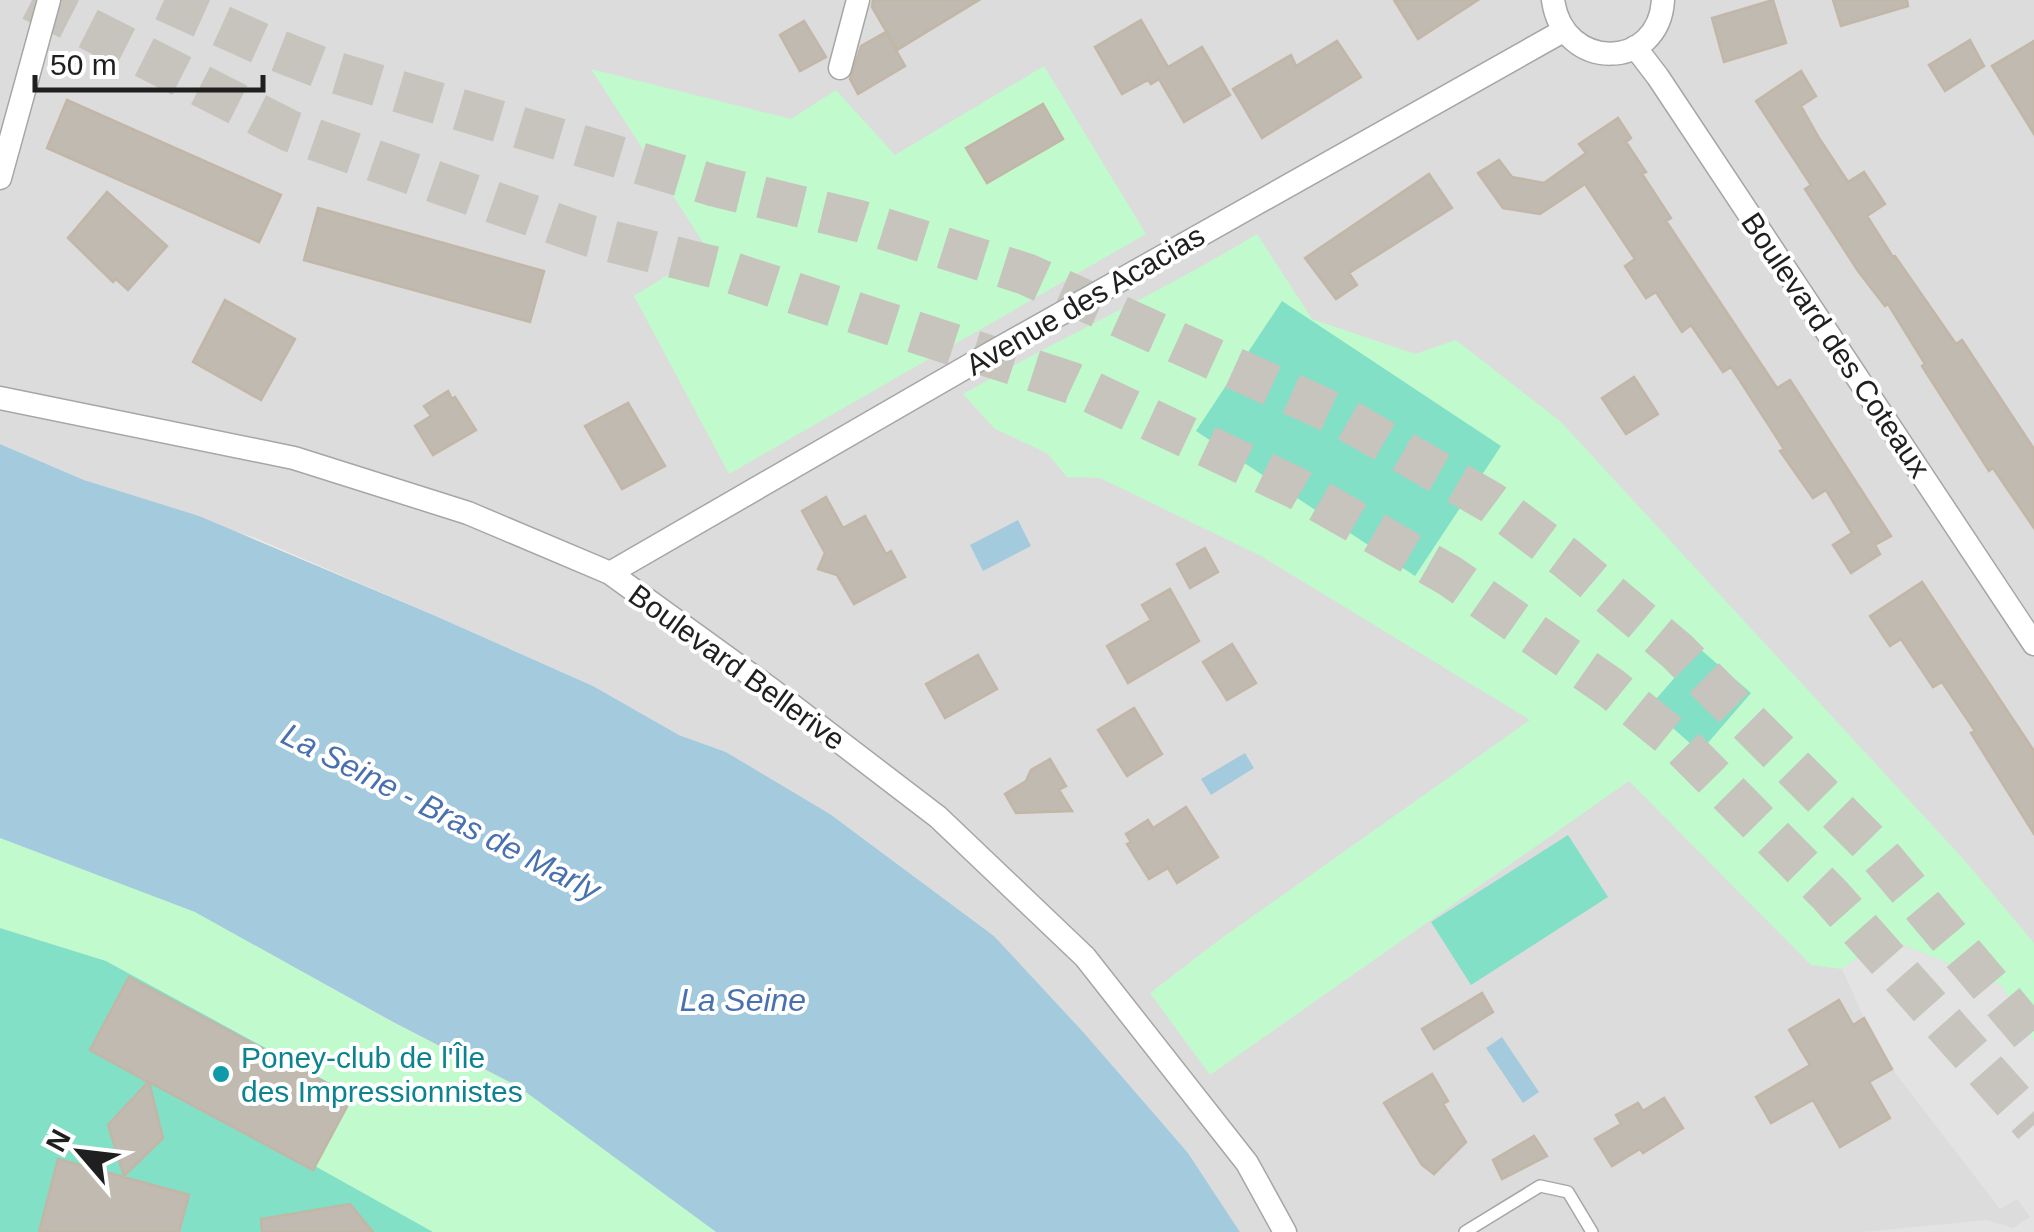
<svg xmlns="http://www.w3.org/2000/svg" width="2034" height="1232" font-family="Helvetica,sans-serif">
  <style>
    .residential { fill: #dddcdc }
    .park { fill: #c1facc }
    .pitch { fill: #81e0c6 }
    .parking { fill: #e3e3e3 }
    .water { fill: #a4cade }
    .building { fill: #c0bab1; stroke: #c2b6a7; stroke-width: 2.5 }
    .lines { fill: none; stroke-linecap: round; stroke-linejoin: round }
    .motorway-tunnel { stroke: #c6c4bd; stroke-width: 42; stroke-dasharray: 42 21; stroke-linecap: butt }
    .service-casing { stroke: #a6a6a6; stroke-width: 14 }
    .minor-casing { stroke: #a6a6a6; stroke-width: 25 }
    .service { stroke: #fff; stroke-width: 11 }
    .minor { stroke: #fff; stroke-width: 22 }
    .culture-dot { fill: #0f9aa8; stroke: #fff; stroke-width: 4 }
    .labels { text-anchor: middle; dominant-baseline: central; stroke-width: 8; stroke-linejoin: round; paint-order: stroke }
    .street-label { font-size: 30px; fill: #1f1f1f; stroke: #fff }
    .culture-label { font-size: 30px; fill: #0d838f; stroke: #fff; text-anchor: start }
    .water-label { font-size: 32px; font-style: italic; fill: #4971b0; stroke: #fff }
  </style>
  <rect width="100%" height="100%" fill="#f0ede5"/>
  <path class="residential" d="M0,0H2034V1232H1240L1188,1153L994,936L830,814L726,752L679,735L593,686L431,614L255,538L84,480L0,444Z"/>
  <path class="park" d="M1044,66L1146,234L729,474L634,296L708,250L591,69L791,119L836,90L895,155Z
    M1257,234L1312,319L1415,354L1456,340L1561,422L1966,862L2034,943V1041L2001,985L1887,938L1842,969L1811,965L1629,781L1210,1075L1150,993L1219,940L1530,720L1261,556L1100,478L1067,477L1047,453L995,429L963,394C1059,338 1162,292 1257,234Z
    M0,838L196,912L394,1023L520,1087L716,1232H433L315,1166L352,1094L106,961L0,928Z"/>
  <path class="pitch" d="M1282,301L1501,446L1415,576L1196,431Z
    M1700,649L1751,693L1700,752L1649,707Z
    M1568,835L1608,897L1471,985L1431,922Z
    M0,928L106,961L352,1095L315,1166L433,1232H0Z"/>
  <path class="parking" d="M1886,938L2001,985L2034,1041V1232H1863L1987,1220L2013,1228L2030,1217L2017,1199L2000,1209L1892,1069L1864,1018L1842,969Z"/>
  <path class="water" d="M0,444L84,480L199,516L431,614L593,686L679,735L726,752L830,814L994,936L1084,1033L1188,1153L1240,1232H716L519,1087L393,1022L195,912L0,838Z
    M1018,520L1031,546L983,571L970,545Z
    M1245,753L1254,768L1211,795L1201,779Z
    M1502,1037L1539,1092L1523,1103L1486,1048Z"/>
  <path class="building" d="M873,0H979L897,50L872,7Z
    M1394,0H1478L1418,39Z
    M1773,0L1786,43L1724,62L1712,18Z
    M1833,0H1907L1908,6L1841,26Z
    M1141,20L1168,67L1202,47L1230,95L1184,122L1159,79L1151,84L1148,80L1122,94L1095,47Z
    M804,21L826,57L800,71L780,35Z
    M886,32L905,66L858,94L850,79L861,46Z
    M1970,40L1984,66L1945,91L1929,65Z
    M1337,41L1361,77L1262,138L1233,89L1291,55L1296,66Z
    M2034,41V134L1992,66Z
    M1801,71L1816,96L1801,106L1819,138L1848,182L1864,172L1885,204L1867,216L1893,257L1895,256L1956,344L1962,340L2034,449V528L1993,468L1989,471L1922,366L1925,364L1888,304L1885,306L1858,271L1805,189L1811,185L1756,101Z
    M67,100L281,195L259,242L47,148Z
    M1043,104L1063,139L987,183L966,148Z
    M1618,118L1631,138L1626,142L1646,172L1642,174L1671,218L1666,221L1777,388L1790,380L1891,536L1875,545L1880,554L1851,573L1833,545L1852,533L1826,490L1813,498L1780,451L1784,449L1731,367L1723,372L1691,325L1682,332L1656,292L1646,298L1625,266L1635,259L1585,184L1540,214L1503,208L1478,173L1499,160L1512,177L1544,183L1586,153L1579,144Z
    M1429,174L1452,208L1349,273L1357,285L1336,299L1305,258Z
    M107,192L167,246L128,290L116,279L113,282L68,238Z
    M318,208L544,271L530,322L304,260Z
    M225,300L295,339L261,400L193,362Z
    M1634,377L1658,414L1626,434L1602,398Z
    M448,391L452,399L455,397L476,430L433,455L415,426L431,416L424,406Z
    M628,403L665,466L622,489L585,426Z
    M826,497L843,528L865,516L886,554L891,551L905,577L854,604L837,575L818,569L825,553L802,511Z
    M1205,548L1218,572L1190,588L1177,564Z
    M1922,582L2034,751V834L1971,733L1975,731L1942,682L1933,687L1901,639L1890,646L1870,616Z
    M1170,589L1199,641L1128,683L1107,646L1151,620L1142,605Z
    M1232,644L1256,683L1227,700L1203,662Z
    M978,655L997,689L945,718L926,684Z
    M1134,708L1162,754L1127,776L1098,730Z
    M1050,759L1066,786L1059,790L1072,811L1016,813L1005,794L1026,781L1031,770Z
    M1186,807L1218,857L1177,883L1168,868L1149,879L1127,844L1131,842L1126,834L1148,820L1153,828Z
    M129,977L352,1097L313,1170L149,1082L163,1138L124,1176L108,1125L148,1082L90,1050Z
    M1482,993L1493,1012L1434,1049L1422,1029Z
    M1839,1000L1853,1025L1864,1018L1892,1069L1869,1082L1890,1118L1840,1147L1813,1100L1771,1123L1756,1097L1810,1065L1789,1030Z
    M1432,1074L1448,1101L1443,1104L1466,1142L1434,1174L1422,1165L1384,1103Z
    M1664,1098L1683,1128L1643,1153L1640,1149L1612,1166L1595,1139L1621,1124L1616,1115L1638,1103L1643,1111Z
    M1534,1136L1547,1156L1502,1179L1493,1160Z
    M58,1159L189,1195L179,1232H39Z
    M350,1204L373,1232H262L261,1219Z"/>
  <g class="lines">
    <path class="motorway-tunnel" d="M32,0L290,131L590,236L717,268L1072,383L1296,488L1450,576L1611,688L1680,744L1830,895L2034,1125
      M164,0L266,46L327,70L712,185L859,221L1026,274L1340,416L1492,503L1566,558L1677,651L1873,847L2034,1038"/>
    <g class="service-casing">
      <path id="service" d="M1465,1232L1540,1186L1568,1192L1592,1232"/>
    </g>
    <g class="minor-casing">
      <path id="minor" d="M1553,0C1563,72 1659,71 1663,0
        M1635,47L1658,77L2034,644
        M840,68L858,0
        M0,178L49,0
        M0,398L294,458L468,513L610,573L772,690L938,817L1085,957L1247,1163L1285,1232
        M610,573L989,354L1563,31"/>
    </g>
    <use href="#service" class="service"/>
    <use href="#minor" class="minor"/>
  </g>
  <circle class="culture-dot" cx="221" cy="1074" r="10"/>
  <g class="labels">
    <g class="street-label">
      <text transform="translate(1085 300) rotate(-30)">Avenue des Acacias</text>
      <text transform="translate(1836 345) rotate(56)">Boulevard des Coteaux</text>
      <text transform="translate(737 667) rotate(36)">Boulevard Bellerive</text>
    </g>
    <g class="culture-label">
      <text x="241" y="1057">Poney-club de l'Île<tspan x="241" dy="34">des Impressionnistes</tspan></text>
    </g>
    <g class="water-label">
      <text transform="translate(441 812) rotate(27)">La Seine - Bras de Marly</text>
      <text x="743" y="1000">La Seine</text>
    </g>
  </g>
  <g transform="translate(80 1152) rotate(298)" stroke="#ffffff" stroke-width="8" paint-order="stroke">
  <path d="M0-8L18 38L0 25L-18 38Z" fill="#1f1f1f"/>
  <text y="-15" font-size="28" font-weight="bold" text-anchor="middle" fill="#1f1f1f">N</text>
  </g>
  <path d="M35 75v15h228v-15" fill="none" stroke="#1f1f1f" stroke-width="5"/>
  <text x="50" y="75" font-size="30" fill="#1f1f1f" stroke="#ffffff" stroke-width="8" paint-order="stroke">50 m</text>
</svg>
